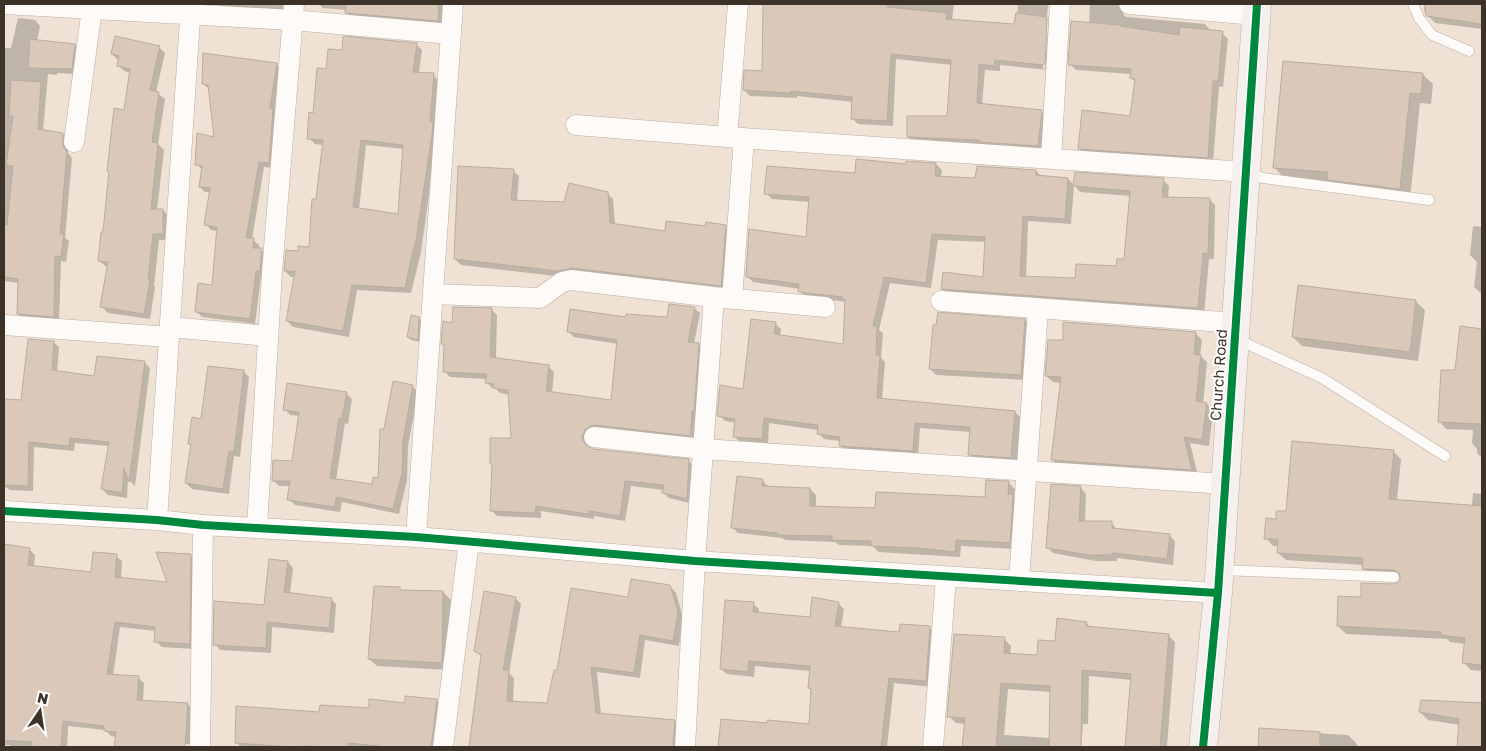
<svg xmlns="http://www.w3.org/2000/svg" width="1486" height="751" font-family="'Golos Text',sans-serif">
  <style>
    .shadow { fill: #0003; fill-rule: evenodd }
    .building { fill: #dac9b9; stroke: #b9ada2; fill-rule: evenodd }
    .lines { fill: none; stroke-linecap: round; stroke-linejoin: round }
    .lane-casing { stroke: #bab0a4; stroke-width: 11 }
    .street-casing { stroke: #bab0a4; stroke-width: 21 }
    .secondary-casing { stroke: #bab0a4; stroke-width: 29 }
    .lane { stroke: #fdfaf8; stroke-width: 10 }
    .street { stroke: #fdfaf8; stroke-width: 20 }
    .secondary { stroke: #f5efed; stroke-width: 28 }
    .cycleway-casing { stroke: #fff; stroke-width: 11 }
    .cycleway { stroke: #00873e; stroke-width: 8 }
    .labels { text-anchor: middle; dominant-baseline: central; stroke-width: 4; stroke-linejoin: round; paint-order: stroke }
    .street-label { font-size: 15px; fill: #3c3227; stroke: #fff }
  </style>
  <rect width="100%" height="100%" fill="#efe1d3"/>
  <path class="shadow" d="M217,4H283V12L222,8Z
    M319,4H444L443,26L352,18L346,12L347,10L323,8Z
    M764,4H954L952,20L1016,25L1018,4H1048L1043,69H1045L1050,4L1049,70L1000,65V71L985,70L982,105L1041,111L1047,117L1044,151L914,143L908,137L948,118L952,65L896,59L893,126L858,124L852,118L853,102L797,96V98L750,96L744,90L764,72Z
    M1090,4H1125L1123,10L1124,16L1127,17L1205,24L1211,31L1222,33L1228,39L1223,87L1219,86L1213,163L1085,154L1079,148L1131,117L1136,83L1131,78V74L1076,70L1070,64L1089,24Z
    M1425,4H1482V29L1435,23L1427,15L1424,10Z
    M18,18L35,20L40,26L37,41L75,45L80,50L77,74L57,73V75L48,74L43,131L63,134L68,140V153L72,158L65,238L69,241L66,262L61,261L59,322L24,319L18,314L19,283L4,281V48H11Z
    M416,44L422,50L419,73L433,75L439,81L438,129L421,252L411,293L357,290L349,337L293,327L287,321L295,277H291L285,271L299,253L310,248L323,145L315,144L309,138L327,70L343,51ZM366,145L404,149L400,216L359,210Z
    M159,47L165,53L156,92L165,99L158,144L164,150L157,210H163L168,216L169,240H159L154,286L155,287L150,319L108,313L102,307L108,267L105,266L99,260L105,234L110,172L109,171L125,111L131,73L124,71L118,65V60L112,54Z
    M276,64L282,70L274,168L264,167L252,239L259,245V249L261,250L267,255L265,276H261L255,324L202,317L196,311L213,286L218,231L211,230L206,224L210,192H205L200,187L202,170L197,164L216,139L209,89L203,84Z
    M1422,74L1433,84L1431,104L1420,103L1410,199L1339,189L1331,182L1284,178L1274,167Z
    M936,164L942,170L941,177L976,179L1036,171L1042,177L1068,179L1074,185L1163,180L1169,186L1168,198L1209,199L1215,205L1214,259H1209L1204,314L948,295L942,289L984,278L986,242L938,240L931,288L890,283L879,330L883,333L881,358L885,362L882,400L1015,412L1021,418L1017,463L975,460L969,454L971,432L920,428L918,456L846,452L840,446V441L824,439L818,433V430L769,423L768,444L740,442L734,436L736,423L725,421L719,415L744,391L775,323L781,329L780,336L844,346L847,302L806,297L800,291V289L753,282L747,276L807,238L810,202L772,199L766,193L856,174L907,165ZM1074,185L1080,192L1131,196L1126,261L1117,268L1076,279L1026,277L1028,221L1071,224Z
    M513,171L519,176L517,202L565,203L607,193L613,199L615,225L666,232L725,227L731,232L727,291L564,277L461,265L455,259Z
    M1473,226L1482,227V294L1474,287L1477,262L1470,255Z
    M1415,301L1425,310L1418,361L1302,346L1293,337Z
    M694,308L700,313L694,344H698L704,350L696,441L587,442L588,448L592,450L688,461L694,466L693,504L669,498L664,493V490L631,486L625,521L594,516V519L541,511V518L497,516L491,510L494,466L491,464L512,439L509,395L500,393L496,389L492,388L487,383V379L450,377L444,371L445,346L443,343L453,324L491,309L497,315L496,359L548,366L554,372L552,393L612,402L618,344L574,337L568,331L626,319L668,318Z
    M419,318L422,321L420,342L411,340L408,337Z
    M1025,320L1031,326L1027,380L936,375L930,369Z
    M1461,327L1482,330V458L1477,453V449L1472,443L1473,430L1446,429L1439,421L1456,372Z
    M1195,333L1202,340L1200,356L1207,362L1203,404H1207L1213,411L1209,446L1190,443L1198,476L1059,467L1053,460L1061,383L1053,382L1046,376Z
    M53,342L59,347L57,372L96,378L144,362L150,368L135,486L128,479L127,498L108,495L102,489L109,446L75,443L74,451L34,447L33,491L10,490L4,486V400L22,401Z
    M243,371L249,377L240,457L234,456L229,494L192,489L186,483L192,446L189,444L203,420Z
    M412,386L418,392L408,446L407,480L399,514L342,502L340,512L295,505L289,499L291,486H279L273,480L293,462L300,416L290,415L285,409L346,393L352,399L348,424L345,423L336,480L373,486L380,480L385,430Z
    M1393,451L1401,459L1397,500L1472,506L1473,493L1482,494V671L1471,670L1463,662L1465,644L1450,642L1447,639L1346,634L1338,626L1362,599L1401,582V577L1371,576L1363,568L1364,565L1286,560L1278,553L1279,546H1273L1266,538L1277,520L1287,512Z
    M762,480L768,487L810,489L816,495V507L877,509L986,498L1009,483L1015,489L1014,497L1019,502L1015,549L961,546L960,557L878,552L873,546L839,545L835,542L785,540L782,538L738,533L732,527Z
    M1080,487L1086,494L1085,522H1111L1117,530L1169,535L1175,541L1173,565L1117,558V561H1096L1053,553L1047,547Z
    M4,546L29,549L35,555L34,566L92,573L116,556L122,561L121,578L169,584L190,555L196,561L195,649L162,647L156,641V631L120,627L113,676L138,678L144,683L143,701L188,704L193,710L191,744H184V747H116V737L111,736L105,730L68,726L67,747H10V745H4Z
    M288,562L293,568L290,594L331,599L336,604L334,633L272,627L271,653L220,650L215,644L265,606Z
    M670,586L676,593L683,618L679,646L645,640L640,678L597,672L601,715L674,721L680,727V747H470L482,657L475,650L515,598L521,604L509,673L514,678L513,703L548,704L558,672L629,599Z
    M399,589L402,592H443L451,600L449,670L377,666L369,659Z
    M838,603L844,609L841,628L900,634L930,628L936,634L932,687L894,683L887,747H720L722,720L768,725L811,726L812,691L809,688L811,671L755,666L754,677L727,674L721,669L753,604L759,609V614L811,618Z
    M1086,623L1090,627L1168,635L1175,642L1167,747H1127L1132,680L1089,676L1088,724H1083L1081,747H963L965,724L956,723L949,716L1004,639L1011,646L1010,655L1038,657L1056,642ZM1008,689L1051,692L1050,738L1004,735Z
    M436,700L442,706L437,747H241L236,742L320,713L370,709Z
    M1422,701L1482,704V747H1459L1460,725L1428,720L1420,712Z
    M1261,730L1348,735L1357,744V747H1260Z"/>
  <path class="building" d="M346,4H439L438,21L345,13Z
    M763,4H887V7L947,13L946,19L1014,24L1016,13L1047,17L1045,63L1043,65L995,60L994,66L979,64L977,103L1042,110L1038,146L979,142L980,140L907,137V116H947L951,60L891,54L887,121L851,119L852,97L791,91V93L743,90L744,70L762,71Z
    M1425,4H1482V24L1426,16Z
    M1071,21L1120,25V26L1179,35L1180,27L1223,31L1218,81H1213L1208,158L1078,149L1082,110L1130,116L1135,79L1130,78L1131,69L1068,65Z
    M115,36L160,46L150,90L159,92L152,142L158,143L151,209H163V234H153L148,280H150L144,314L100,307L108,262L98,261L101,232H103L109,171H107L114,108L124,110L130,69L117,66L119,56L111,54Z
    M343,36L417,43L413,72L434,73L430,121L433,122L432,135L415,247L414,246L405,288L352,285L343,331L286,321L295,271H284L286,250L298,251V246L309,247L312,199H316L323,140L307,139L309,112L313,113L317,68L326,69L328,49L342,50ZM361,140L403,145L398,214L353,207Z
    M30,39L75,44L72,69L28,68Z
    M203,53L277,63L270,108L273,109L269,163L259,162L246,238H254L253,248H262L260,271H256L250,319L195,312L198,283L212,285L217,227L204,225L210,188L199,187L202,166L195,165L197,133L214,137L208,85L202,84Z
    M1283,61L1423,73L1421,94L1410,93L1400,189L1327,180L1328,172L1273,168Z
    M11,80L41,82L38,129L63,133V146L67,152L60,234H64L61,257L55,256L54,317L17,314L18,279L4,277V225H7L13,166L6,165L13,116H9Z
    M856,159L906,164V161L936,163L935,176L975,178L977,166L1036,170V175L1068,178L1065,219L1023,216L1020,276L1075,278L1076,264L1116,266L1117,259H1124L1130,191L1073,186L1075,172L1164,178L1162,197L1210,198L1208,254L1203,253L1198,308L941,289L943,272L983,277L985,237L932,234L926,283L884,277L873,326H877L876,355H880L877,398L1015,411L1011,458L968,455L970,427L915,423L913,451L839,446L840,437L817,434L818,425L764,418L762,439L733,437L735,419L717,416L720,385L743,389L751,319L776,322L774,334L843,344L845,300L842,299L843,297L798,292L799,284L746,277L749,229L806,237L809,197L764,194L767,166L855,173Z
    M458,166L514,169L511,200L564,202L569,183L608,192L610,223L665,231L666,221L705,226L706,222L726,225L721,286L572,268L558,271L454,259Z
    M1298,285L1416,300L1410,352L1292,337Z
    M669,304L695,307L688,342L699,343L694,412L692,411L690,436L595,425L590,426L585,430L582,436L583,441L587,446L593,449L689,459L687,499L662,493L664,485L625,481L620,516L589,511L588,514L536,506L535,513L490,511L492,464H490V438H511L508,390L493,388L494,384L485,383L487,374L443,372L444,344H441L443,321L452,323L453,307L492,308L490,357L549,365L546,391L611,400L617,340L567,332L570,309L625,317L626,314L667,317Z
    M938,312L1025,319L1021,375L929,369L933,325H936Z
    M411,315L419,317L418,340L407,337Z
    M1063,322L1196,332L1194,354L1201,355L1196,401L1207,403L1202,440L1184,437L1192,470L1051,460L1061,377L1045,376L1048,340H1063Z
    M1460,326L1482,329V424L1438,422L1441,370H1455Z
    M28,339L54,341L52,370L94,376L97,356L145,361L129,482L124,468L122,493L101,489L109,442L70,438L69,446L29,442L28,486L4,485V399L21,400Z
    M208,366L244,370L234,452L229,451L223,489L185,483L191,444H188L192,417L201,419Z
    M393,381L413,385L403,440L402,473L393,509L336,497L335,507L287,500L290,481H272L273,460L292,461L299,412L283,410L287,383L347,392L342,418H339L330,478L372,484L373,477L378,478L380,429H384Z
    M1292,441L1394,450L1389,499L1482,506V665L1462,663L1465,638L1441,635V632L1337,626L1338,596L1361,597V583L1394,584L1400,581V574L1394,570L1362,569L1363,558L1277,553L1278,539H1264L1266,518L1276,519V511H1286Z
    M737,476L763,479L762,486L810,488V506L875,508L876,492L985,497L986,480L1009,481L1008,494L1013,495L1010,543L956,540L955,552L919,548L871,546V541L832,540V536L777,535L778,533L731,528Z
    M1051,484L1081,486L1079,521H1112V528L1170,534L1167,559L1112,553V555H1089L1046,548Z
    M4,544L30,548L28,565L91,572L93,552L117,554L115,577L167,582L156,552L191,554L190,644L154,642L155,627L115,622L107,674L139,676L137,700L188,703L185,747H114L116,732L104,731V726L63,721L61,747H32V742L4,740Z
    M269,559L288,561L284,592L332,598L329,628L267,622L266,648L213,645L214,601L264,605Z
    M631,579L670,585L678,612L673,641L640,635L634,673L591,667L596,713L675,720L673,747H469L481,655L474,651L484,591L516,597L503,670H509L507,701L547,703L554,670H557L571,588L628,597Z
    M374,586L400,587V590L443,591L442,663L368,659Z
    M812,597L839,602L835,626L899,632L900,624L930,626L926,681L889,678L881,747H718L721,719L767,723V720L809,724L811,689L808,688L810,666L749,661L748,672L720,669L725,600L754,602L753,612L810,617Z
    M1057,618L1087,622L1086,626L1169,634L1160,747H1125L1131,674L1082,670L1081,747H1049L1050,686L1001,683L996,747H962L965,718L947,717L954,634L1005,637L1004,653L1037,655L1038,640L1055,641Z
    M405,696L437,699L431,747H388L348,743V747L303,746L302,747H293L235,743L236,706L319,712L320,705L369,708V699L405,703Z
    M1421,700L1482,703V747H1457L1459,719L1419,712Z
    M1259,728L1320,732V747H1258Z"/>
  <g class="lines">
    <g class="lane-casing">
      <path id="lane" d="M1413,4L1419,18L1432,35L1469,51
        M1247,172L1263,178L1429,200
        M1236,339L1322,378L1445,456
        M1221,570L1394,577"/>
    </g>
    <g class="street-casing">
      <path id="street" d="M4,4L292,20L451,34
        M1129,4L1256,15
        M576,125L727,137L1246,172
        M727,137L738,4
        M74,142L92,8
        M1051,159L1060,4
        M433,294L540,298L562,282L571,280L714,297L825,307
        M732,299L744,138
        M941,301L1236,323
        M4,325L169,337
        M170,327L268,336
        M594,437L703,449L1225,484
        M4,511L157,520L203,525L416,537L695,561L1218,593
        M157,520L191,4
        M257,528L272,272L294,4
        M416,537L453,4
        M1019,581L1038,308
        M200,747L203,525
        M443,747L469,541
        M685,747L695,561L714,297
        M933,747L946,577"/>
    </g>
    <g class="secondary-casing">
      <path id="secondary" d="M1203,747L1218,593L1257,4"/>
    </g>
    <use href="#lane" class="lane"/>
    <use href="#street" class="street"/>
    <use href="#secondary" class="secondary"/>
    <g class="cycleway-casing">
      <path id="cycleway" d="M4,511L157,520L203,525L416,537L695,561L1218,593
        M1203,747L1218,593L1257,4"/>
    </g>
    <use href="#cycleway" class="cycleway"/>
  </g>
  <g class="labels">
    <g class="street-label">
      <text transform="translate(1218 375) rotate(-86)">Church Road</text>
    </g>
  </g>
  <rect width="1486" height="751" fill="none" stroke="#3c3227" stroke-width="10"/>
  <g transform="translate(40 711) rotate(13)" stroke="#ffffff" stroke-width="4" paint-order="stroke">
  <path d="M0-4L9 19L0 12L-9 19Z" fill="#3c3227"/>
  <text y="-8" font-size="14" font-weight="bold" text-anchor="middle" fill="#3c3227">N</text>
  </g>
</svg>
